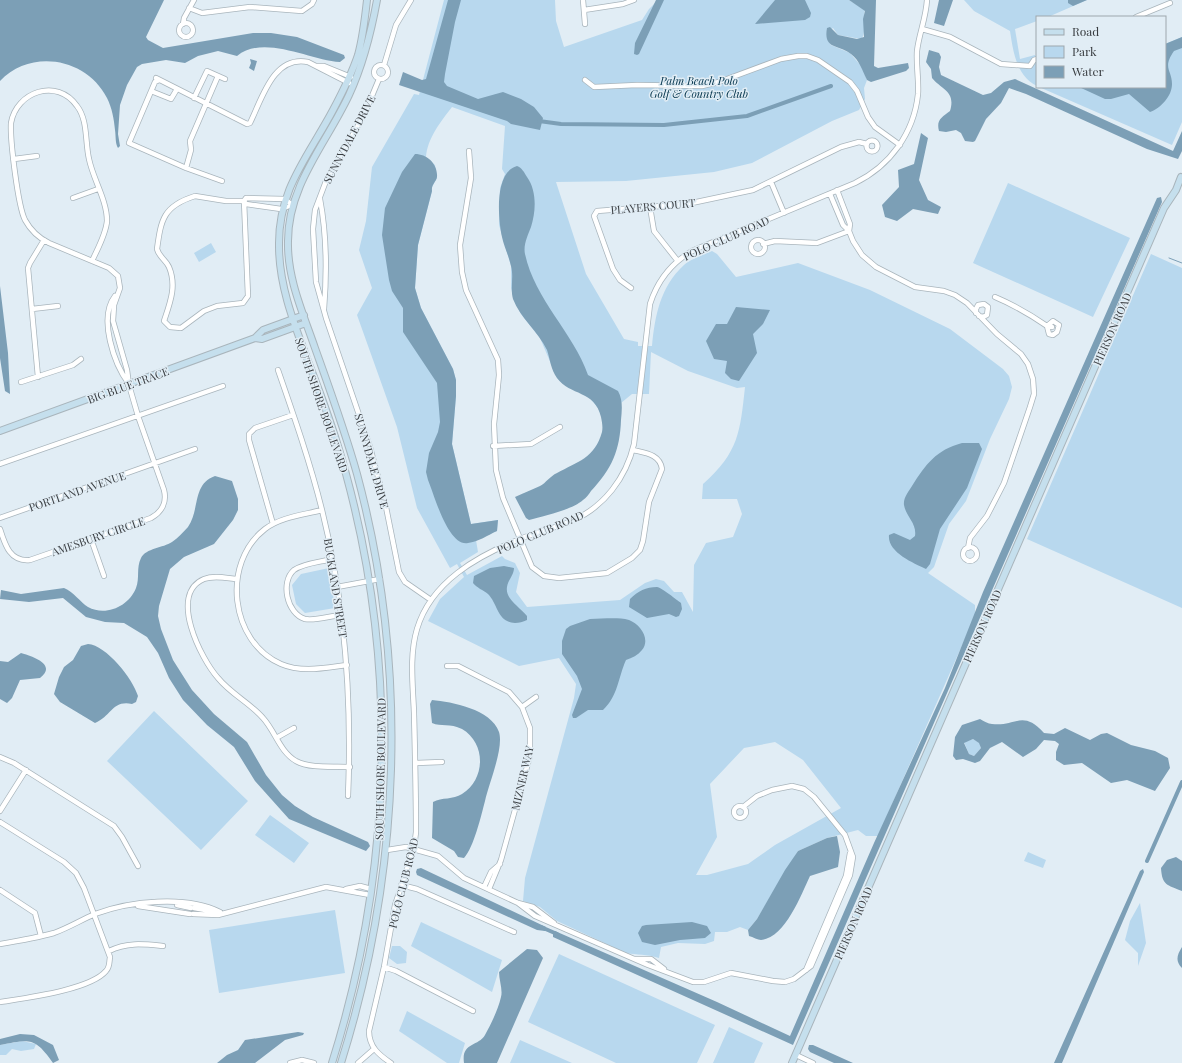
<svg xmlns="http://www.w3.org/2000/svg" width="1182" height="1063" font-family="'Playfair Display',serif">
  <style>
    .green { fill: #b8d8ee; fill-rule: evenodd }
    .water { fill: #7c9fb6; fill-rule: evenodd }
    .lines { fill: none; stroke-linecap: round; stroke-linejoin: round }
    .stream { stroke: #7c9fb6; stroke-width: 1 }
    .canal { stroke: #7c9fb6; stroke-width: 4 }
    .street-casing { stroke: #a9b5bc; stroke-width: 6 }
    .secondary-casing { stroke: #a9b5bc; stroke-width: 8 }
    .street { stroke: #fff; stroke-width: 4.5 }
    .secondary { stroke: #c5dfed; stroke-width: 6 }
    .labels { text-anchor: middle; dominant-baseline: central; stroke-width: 3; stroke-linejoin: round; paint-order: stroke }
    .park-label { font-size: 11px; font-style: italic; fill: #04354d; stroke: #e1edf5 }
    .street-label { font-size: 11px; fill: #393d41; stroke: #e1edf5 }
  </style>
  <rect width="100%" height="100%" fill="#e1edf5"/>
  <path class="green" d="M444,0H555L556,21L564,47L642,20L649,9L658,0H849L865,10C862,19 867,34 861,39L838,35L833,28L827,32V38L831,45L850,53L862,67L867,80L864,88L865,99L859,110L832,121L752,163L714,172L626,181L556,182L586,274L624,339L638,342V346H652C655,316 660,287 684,265C691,259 703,255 712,251L717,254L736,277L798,263L870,290L950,329L1003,369L1009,376L1012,387L1009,399L990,439L966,501L949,524L934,567L928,573L975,605V616L878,836H866L858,830L827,838L798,851L757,919L748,930L740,927L727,932H715L714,941L705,944L678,943L661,947L659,958C646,954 638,955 626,953L557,921L540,907L523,901L525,878L574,698L576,684L559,658L519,666L428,621L440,599L464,577L457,564L450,568L417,508L397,427L357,315L372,288L359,250L366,221L372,167L414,94L419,95ZM452,107L505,126L502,169L505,174L500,188L499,225L511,266V288L514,300L521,314L540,338L557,378L562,383L590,398L598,408L601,415L621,403L632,394H649L651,352L688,371L737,388L745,387C740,432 739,452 703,484L702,499H737L742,514L733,537L706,543L694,565L693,612L682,592H674L664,581L656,579L645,583L620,600L527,607L516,592L520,573L515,563L505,559L502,556L467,575L460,563L478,552L476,540L497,531L498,520L471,524L452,444L456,396V380L453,369L421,308L415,288L418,245L432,191V187L437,178L435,165L426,157C427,139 441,121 452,107ZM775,742L803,760L841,808L775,845L748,864L707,875H696L717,837L710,784L744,748Z
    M964,0H1087L1048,17H1037V21L1015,29L1020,59L1035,55L1037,60V86C1016,76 1013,50 1010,31L974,11Z
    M1182,37V122L1172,145L1039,87H1165V44Z
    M1008,183L1130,238L1093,317L973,263Z
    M211,243L216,252L199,262L194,253Z
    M1151,254L1182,268V608L1027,539Z
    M329,568L335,608L305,613L296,604L292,585L301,574Z
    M154,711L248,801L201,850L107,761Z
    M973,739L980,743L981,748L974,756L969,754L964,742Z
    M270,815L309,843L294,863L255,835Z
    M1028,852L1046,860L1043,868L1024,861Z
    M1140,903L1146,943L1138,966V953L1125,940L1130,921Z
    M335,910L345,973L219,993L209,930Z
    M421,922L502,960L492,992L411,946Z
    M392,946H400L407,952L406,963L397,964L389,958Z
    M559,954L715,1025L697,1063H616L528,1022Z
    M407,1011L465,1043L459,1063H447L399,1031Z
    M729,1027L763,1043L754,1063H713Z
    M520,1040L572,1063H510Z
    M22,1041L36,1044L34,1049L21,1051L12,1049L6,1055H0V1045Z"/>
  <path class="water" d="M0,0H164L146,37L148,40L163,48L253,33H271L297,37L344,55L345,58L340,62C309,60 264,34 237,56L218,51L198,56L185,63L166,60L142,64L137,67L127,85L120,105L118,134L120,146L118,148C115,143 116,136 115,130C114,119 112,108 107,98C87,58 31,48 0,81Z
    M448,0H461L455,22L445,74L444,82L447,86L478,99L503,92L521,99L534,107L543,118L540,130L511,124L507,121L399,85L403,72L422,80L426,79Z
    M656,0H664L639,54L637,55L634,54L635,43Z
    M775,0H805L811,13L810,17L805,20L755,24Z
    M849,0H876L874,66L878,68L908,63L909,68L906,71L871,82L867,80C862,70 860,61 851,54C839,44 823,50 827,28L830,27L838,35L857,39L864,37L863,19L865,11Z
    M939,0H953L944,26L934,23Z
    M1068,0H1087L1073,6L1068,3Z
    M1182,37V48L1174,51C1162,68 1172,70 1172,84C1172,96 1161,108 1150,112L1129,94L1111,99H1105L1079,87H1165V44Z
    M929,50L939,53L941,57L939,67L941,75L983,95L991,93L1004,82L1015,79L1173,151L1182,131V151L1178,159L1147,149L1026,94L1009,88L1001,103L986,119L975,141L973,142L965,141L961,133L956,130L946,132L939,131C936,120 942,117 950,111C956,91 942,90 932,78L931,69L926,62Z
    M250,59L257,61L254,71L249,68L251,63Z
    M921,133L928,138L919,180L928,200L941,207L938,214L913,209L897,221L885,217L882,205L899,187L898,170L914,164Z
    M415,154C427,154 438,164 437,177C436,182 431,185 432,191L418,245L415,288L421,308L453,369L456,380V396L452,444L471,524L498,520L497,531C488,535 478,542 468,543C448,547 434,494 428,480L426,472L429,453L438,432L440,422L437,383L403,332V308L392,291L389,280L382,235L385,208L402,172Z
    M517,166C522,168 524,172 527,177C537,191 536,211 531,227C528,235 523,245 525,254C535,300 573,332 588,375L618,391C623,400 622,410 621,420C620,450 612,469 591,491C589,494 586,498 583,500C572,510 543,516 529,520L526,518L515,497C523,493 532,490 540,486C546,483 550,476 557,473C577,462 595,458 602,432C603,427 602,422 601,417C595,390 570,396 557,378C551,370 550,359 547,350C538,331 520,318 513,299C510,288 514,277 511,266C509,256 504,247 502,237C498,219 494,172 517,166Z
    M1161,197L1162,202L793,1045L553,937V932L555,931L717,1002L790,1036L874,843L945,688L983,592L1157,198Z
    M0,286L8,353L10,394L5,391L0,358Z
    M736,307L770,310L763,324L753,334L757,353L739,381L731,379L725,373L727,361L714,359L706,341L716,324H727Z
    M962,443H979L982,449L967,488L940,529L930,564L926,569C913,563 887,552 889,535L894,533L910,540L915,536C917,523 906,517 904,505C903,498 909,491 912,486C926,464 936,450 962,443Z
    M215,476L232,481L238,499V510L233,520L214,544L184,557L170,569L159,606L158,616L161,629L173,660L192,690L214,714L247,742L266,775L282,795L295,806L313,817L368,842L370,846L366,851L289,819L255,781L234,747L207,725L183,700L169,678L158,653L147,637L124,623L105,622L86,617L63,598L29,602L0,599L1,590L21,594L64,588C74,592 80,602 88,607C106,617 129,606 136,588C140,578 136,568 141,558C146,548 163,548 172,542C178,538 183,532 188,527C200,510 192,484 215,476Z
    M504,566L514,568C514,575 508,580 507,587C505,599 520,607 527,616V620C523,622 519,623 515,623C497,622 498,604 488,594C483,590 477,588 473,583L474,576L490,568Z
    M657,587C662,588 677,600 681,603L682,609L679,616L676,617L669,614L647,618L629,607L630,599C638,591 646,587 657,587Z
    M590,619C603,619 617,617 629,620C640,624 651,639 642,650C638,655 632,658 626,660C618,678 618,696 603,710H588L576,718H573L572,715L582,689L577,676L562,654V641L566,629L570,626Z
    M88,644C106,645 133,679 138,696L136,702L132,704C112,700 112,716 95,723L60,702L54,694L59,677L64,667L73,660L81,646Z
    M21,653C31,656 58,664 40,678L20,680L12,698L7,703L0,699V661L8,662Z
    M432,700C452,702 491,709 499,732C504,748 489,783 485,801C481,816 474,847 464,858L458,857L454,851L432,838L433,802C442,797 453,800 462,794C486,779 486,743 462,729C450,723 441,727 432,723L430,704Z
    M980,719C984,721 988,724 992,724C1016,727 1022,709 1044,733L1054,734L1065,728L1090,740L1101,734L1107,733L1131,745L1155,751L1168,758L1170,768L1155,791L1127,780L1111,783L1082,763L1064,765L1056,760V752L1059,744L1055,741L1044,740L1036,749L1023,757L1002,742L990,748L980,761L975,763L963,759L956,760L953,756L955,737L962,725ZM973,739L979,743L981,748L974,756L969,754L964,743Z
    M837,836L840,852L838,867L810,876C801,895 785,938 761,940C758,940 753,937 749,936L748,930L757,919L785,870L798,851L827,838Z
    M1176,857L1182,861V891C1167,885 1162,885 1161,868L1167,860Z
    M421,868L546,927L545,931L537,930L417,875L416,872L417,869Z
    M1143,869L1144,872L1062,1063H1054L1140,871Z
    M692,922L707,926L711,933L705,938L680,940L655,945L642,942L638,933L642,926L646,925Z
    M1182,947V968C1175,961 1177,955 1182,947Z
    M527,949L537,950L543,958L497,1063H464C461,1042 478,1047 485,1035C491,1024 498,1010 501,997C503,990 499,980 499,972Z
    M298,1032L304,1033L303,1035L285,1040L255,1063H217L227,1055L238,1050L245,1040Z
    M20,1034L34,1035L53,1045L59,1060L53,1063C35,1037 30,1039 0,1045V1039Z
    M809,1045H813L853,1063H834L810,1052L808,1049Z"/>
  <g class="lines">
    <path class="stream" d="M1169,258L1182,263"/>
    <path class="canal" d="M539,121L561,124L664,125L747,116L831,86
      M1147,861L1182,782
      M541,927L557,934"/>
    <g class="street-casing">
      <path id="street" d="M583,0L585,24
        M189,8L202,13L250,7L302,11L312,4L314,0
        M584,10L623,4L634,0
        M1136,17L1170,3
        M179 30a7 7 0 1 1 14 0a7 7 0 1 1-14 0Z
        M183,24L184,18L194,0
        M922,29L950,37L1001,64L1030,66L1034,60L1037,59
        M374 72a7 7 0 1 1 14 0a7 7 0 1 1-14 0Z
        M384,65L396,25L411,0
        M317,66H324L351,77
        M156,78L247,124L250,123C262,99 273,55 308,62L349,83
        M379,79L364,115L326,181L315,210L313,229L316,282L326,318L370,447L386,507L399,572L405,582L431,600
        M159,80L155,82L129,143L186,168L222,181
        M585,80L594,87L637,85L702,86L719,82L781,59L798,56H807L818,60L850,82L857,91L868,117L875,127L900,145
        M151,91L171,99L177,89
        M194,98L207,71L225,79
        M866.5 146a5.5 5.5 0 1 1 11 0a5.5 5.5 0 1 1-11 0Z
        M469,151L471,178L460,245L462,272L466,290L498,360L499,375L494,424L496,470L503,498L532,567L544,576L559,578L607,573L632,558L640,550L643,541L649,502L662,469C660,454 645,453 633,450
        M14,159L37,156
        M186,168L191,150L190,141L218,76
        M771,182L784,213
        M837,190L850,224L849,231L853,241L862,255L876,267L915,287L944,291L955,295L967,303L997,334L1021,354L1028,364L1033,379L1034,394L1030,407L1004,483L987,516L970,538L968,548
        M830,194L843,225L849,231
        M195,196L226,201H244L248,296L243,303L217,306L204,311L181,328L170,327L164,321C170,303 177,286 169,267C166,260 159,257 157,249C161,220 163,206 195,196Z
        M73,198L98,189
        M246,198L285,199L292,205L281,209L246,204L244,201Z
        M320,199C327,236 327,272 324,309
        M650,207L654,231L677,260
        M751 247a7 7 0 1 1 14 0a7 7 0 1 1-14 0Z
        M763,244L775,241L817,243L849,231
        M631,288L620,280L613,269L594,216L597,211L687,204L753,190L841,147L859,142L867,144
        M115,296C98,318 114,364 129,384
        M995,297C1014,305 1031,315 1047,326L1049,334L1053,335L1057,332L1059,325L1053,321L1047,326L1052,327
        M32,309L58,306
        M976,313V309L978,305L984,304L988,307L987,315L983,317L979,316
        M278,370C294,416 310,462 322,510C345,603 352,700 348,796
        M38,377L28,268L30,263L44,240
        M21,382L73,365L81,359
        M493,446L531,444L560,427
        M0,464L223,386
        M322,510C303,515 281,517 265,529C221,563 230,642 281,664C302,673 324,668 347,665
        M0,518L195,449
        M273,524L249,440V434L255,428L293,415
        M0,529C5,545 10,562 30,560L151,518C162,512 167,502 164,490L138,416L129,385L127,370L113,321L114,305L120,288L118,276L109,268L49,243C39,238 31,231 25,220C18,206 10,141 11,123C16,92 57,77 77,106C88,120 85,142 89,159C93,179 107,200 107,221C106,234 98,248 92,261
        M91,539L104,576
        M963 554a7 7 0 1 1 14 0a7 7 0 1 1-14 0Z
        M332,559C321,562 304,563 294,570C280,582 287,614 305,619C315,621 330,616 341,615
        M237,579C226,578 214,575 204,579C168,594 201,659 218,678C231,694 250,703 263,718C275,731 280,752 296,761C311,769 333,766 350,767
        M337,587L380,579
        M447,666H458L509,692L522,707L530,728V756L501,860L489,889
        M522,707L536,697
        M278,737L294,728
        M0,757L14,763L114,826L122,837L138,866
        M416,763L442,762
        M734 812a6 6 0 1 1 12 0a6 6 0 1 1-12 0Z
        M0,811L26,770
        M0,822L64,862L76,873L84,888L110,957C109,963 110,967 106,971C90,990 25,998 0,1002
        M387,850L406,847L438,856L464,878L518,903L533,907L554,923
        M401,885L417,889L514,932
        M484,887L491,872L500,864
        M346,889L360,886L371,889
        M0,890L35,913L41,936
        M518,903L535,916L648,965L693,982H704L731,973L773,981L785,982L794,979L811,966L850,875L853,857L845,835L814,797L804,789L792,786L772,790L757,796L743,807
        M177,905L191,908
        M138,906L190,914
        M194,908L217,912
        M193,914L218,915L326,887L370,895
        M0,944C18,941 36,938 54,933C68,928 81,920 95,914C130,901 186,895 220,912
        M109,951C127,942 143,944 163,946
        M635,959H651L664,969
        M384,967L396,971L473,1011
        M806,970L846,876L850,853
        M796,1055L813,1063
        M290,1063L302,1060L314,1063
        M358,1063L374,1049
        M391,1063C379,1055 369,1047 369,1031L384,967L395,905L414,848L416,832C416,792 415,753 414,713C413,686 409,656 417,629C431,582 477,556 520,539C537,532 555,528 572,521C604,507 626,478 634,444L650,304C658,279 672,262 694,250L855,183C890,166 914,133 918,94C919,80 916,65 917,51C919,34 926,18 927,0"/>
    </g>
    <g class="secondary-casing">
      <path id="secondary" d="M255,338L262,339L306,323
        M0,431L255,338L263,330L304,315
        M332,1063C392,872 399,668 346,474C336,436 323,400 309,364C295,326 279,287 279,246C278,189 308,157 333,110C342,93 352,73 358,55C363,37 365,18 367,0
        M341,1063C401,872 409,667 357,474C345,431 330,390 315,348C303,313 287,278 288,241C288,185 326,144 349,95C363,65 371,33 377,0
        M792,1063L1164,208L1176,190L1181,177"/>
    </g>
    <use href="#street" class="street"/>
    <use href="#secondary" class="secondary"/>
  </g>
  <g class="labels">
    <g class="park-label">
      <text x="699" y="80">Palm Beach Polo<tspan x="699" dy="13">Golf &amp; Country Club</tspan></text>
    </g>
    <g class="street-label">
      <text transform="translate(349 139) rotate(-62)">SUNNYDALE DRIVE</text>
      <text transform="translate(653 206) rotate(-5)">PLAYERS COURT</text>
      <text transform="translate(726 238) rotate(-24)">POLO CLUB ROAD</text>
      <text transform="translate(1112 329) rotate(-66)">PIERSON ROAD</text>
      <text transform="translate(128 385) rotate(-20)">BIG BLUE TRACE</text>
      <text transform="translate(322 405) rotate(71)">SOUTH SHORE BOULEVARD</text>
      <text transform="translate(372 461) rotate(74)">SUNNYDALE DRIVE</text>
      <text transform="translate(77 491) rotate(-19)">PORTLAND AVENUE</text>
      <text transform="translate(540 532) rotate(-23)">POLO CLUB ROAD</text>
      <text transform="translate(98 536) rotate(-19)">AMESBURY CIRCLE</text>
      <text transform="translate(336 588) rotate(81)">BUCKLAND STREET</text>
      <text transform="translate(982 626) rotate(-66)">PIERSON ROAD</text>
      <text transform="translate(380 769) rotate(-89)">SOUTH SHORE BOULEVARD</text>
      <text transform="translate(522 778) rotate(-77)">MIZNER WAY</text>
      <text transform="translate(403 883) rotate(-76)">POLO CLUB ROAD</text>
      <text transform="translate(853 923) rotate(-66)">PIERSON ROAD</text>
    </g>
  </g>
  <rect x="1036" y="16" width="130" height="72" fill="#e1edf5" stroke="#9ea7ad"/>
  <rect x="1044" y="29" width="20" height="6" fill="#c5dfed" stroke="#9ea7ad"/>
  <text x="1072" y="36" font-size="12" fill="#393d41">Road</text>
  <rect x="1044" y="46" width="20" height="12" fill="#b8d8ee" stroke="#9ea7ad"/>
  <text x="1072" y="56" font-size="12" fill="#393d41">Park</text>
  <rect x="1044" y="66" width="20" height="12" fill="#7c9fb6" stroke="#9ea7ad"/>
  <text x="1072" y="76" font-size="12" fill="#393d41">Water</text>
</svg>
